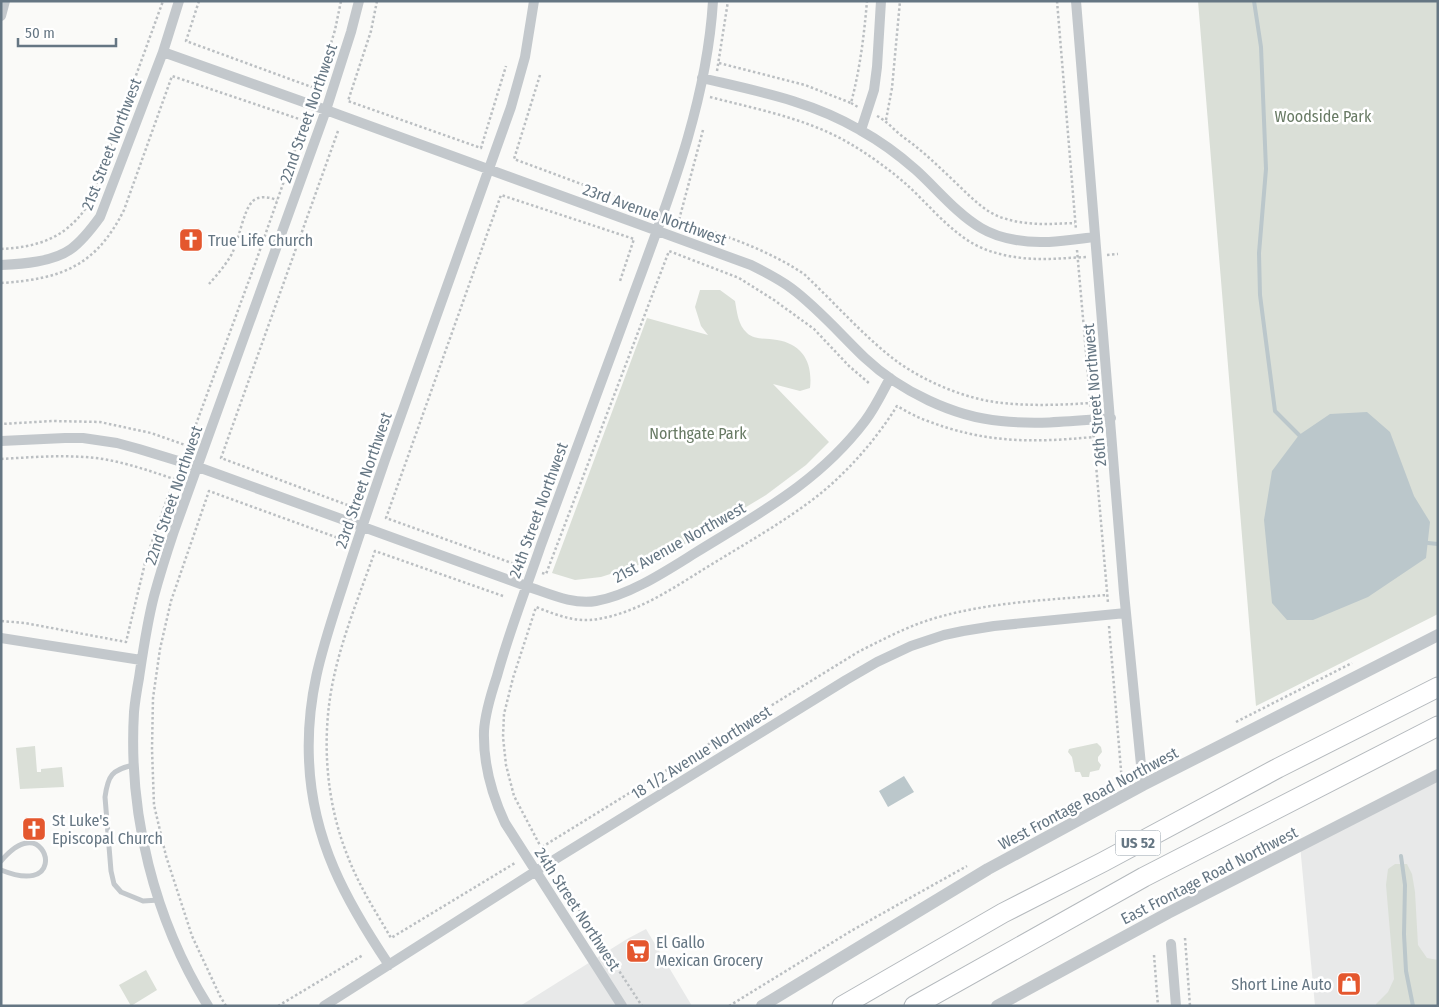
<svg xmlns="http://www.w3.org/2000/svg" width="1439" height="1007" font-family="'Fira Sans Condensed',sans-serif">
	<style>
		.built { fill: #e8e9e9 }
		.green { fill: #dadfd7 }
		.water { fill: #bbc7cb }
		.lines { fill: none; stroke-linecap: round; stroke-linejoin: round }
		.stream { stroke: #bbc7cb; stroke-width: 4 }
		.motorway-casing { stroke: #b4b9bd; stroke-width: 21 }
		.path { stroke: #bbbfc2; stroke-width: 2.5; stroke-dasharray: 2.5 2.5; stroke-linecap: butt }
		.service { stroke: #c3c8cc; stroke-width: 5 }
		.minor { stroke: #c3c8cc; stroke-width: 10 }
		.tertiary { stroke: #c3c8cc; stroke-width: 12 }
		.motorway { stroke: #fff; stroke-width: 19 }
		.labels { text-anchor: middle; stroke-width: 5; stroke-linejoin: round; paint-order: stroke }
		.shield { fill: #fff; stroke: #939fa8; stroke-width: 1 }
		.shield-label { font-size: 15px; font-weight: bold; fill: #657683 }
		.street-label { font-size: 16px; fill: #657683; stroke: #fff }
		.park-label { font-size: 16px; fill: #687a64; stroke: #fff }
		.poi-label { font-size: 16px; fill: #657683; stroke: #fff; text-anchor: start }
	</style>
	<rect width="100%" height="100%" fill="#fafaf8"/>
	<path class="built" d="M1438,775v219l-46,12h-77l-15,-161z
		M646,929l46,77h-172l107,-67z"/>
	<path class="green" d="M1198,1h240v613l-182,92z
		M700,290h20l15,11c2,11 3,24 12,32 7,7 20,5 30,7 25,4 36,22 33,48l-10,3 -27,-7 56,58 -23,23 -40,30 -103,62 -62,20 -26,3 -23,-7 95,-255 61,17 -7,-9 -6,-19z
		M1097,743l4,4 1,5 -4,5v4l3,4 -2,5 -9,2 -1,5h-7l-2,-5h-5l-3,-15 -4,-5 1,-3z
		M35,746l2,26h4v-3l21,-2 2,20 -44,2 -4,-41z
		M1395,864h12l5,10 3,18 3,53 9,13 11,2v46h-62v-2l12,-12 6,-13 -8,-94 2,-16z
		M146,970l11,20 -26,16 -12,-21z"/>
	<path class="water" d="M1367,412l23,20 24,64 16,26 -4,36 -58,39 -55,23h-26l-15,-17 -8,-83 8,-49 27,-36 31,-21z
		M904,776l10,16 -26,15 -9,-16z"/>
	<g class="lines">
		<path class="stream" d="M1254,1l7,46 5,122 -7,84 1,42 15,116 24,24
			M1428,543l10,1
			M1401,856l4,29 -1,49 2,37 7,35"/>
		<defs>
			<path id="motorway" d="M842,1006l161,-93 100,-51 175,-94 160,-81
				M914,1006l230,-129 294,-151"/>
		</defs>
		<use href="#motorway" class="motorway-casing"/>
		<path class="path" d="M199,1l-13,40 131,48 18,-59 6,-29
			M377,1l-6,30 -23,70 133,47 25,-82
			M1057,1l19,229
			M719,63l86,22 46,18c9,-34 13,-67 16,-102
			M717,71l11,-70
			M540,75l-26,84 132,49
			M710,97c50,13 100,22 144,49 18,11 36,24 52,38 21,19 42,45 66,59 12,7 28,12 43,14 24,4 48,1 72,0
			M851,103l7,4
			M877,116c10,5 17,14 26,21 19,13 35,29 52,45 15,14 29,30 48,36 24,8 48,6 72,5
			M886,120l6,-32 8,-87
			M703,130l-24,90c43,15 86,28 125,54 31,29 61,64 95,89 29,20 67,36 103,40 29,3 59,2 88,0
			M338,131l-117,327 129,48
			M1,249c36,-2 63,-10 85,-41 5,-7 8,-17 11,-25l66,-182
			M1077,250l14,159
			M1107,255l11,-1
			M1,283c61,-4 95,-17 123,-73l48,-134 133,45 -50,143 -67,182 -37,-13 -51,-11 -47,-1 -52,3
			M209,284c8,-9 21,-24 25,-35 5,-11 10,-39 18,-47 6,-7 17,-5 25,-2
			M1093,430l15,173
			M1,459c34,-2 68,-5 102,0 24,4 47,12 71,20l-28,80 -20,83 -101,-19 -24,-2
			M523,567l-137,-49 115,-323 133,44 -14,42
			M542,573l4,1 123,-323 70,27 35,22 40,29 35,37 21,18
			M503,596l-128,-45c-15,43 -33,86 -42,130 -12,58 -7,122 15,176 11,29 28,55 43,81l124,-75
			M1109,626l13,156
			M1236,722l116,-59
			M542,847l316,-195c24,-12 48,-25 74,-33 56,-17 116,-19 175,-24
			M544,853l-30,-57 -8,-31 -3,-28 1,-23 9,-36 23,-71c21,8 39,16 62,12 38,-6 74,-30 106,-50 34,-21 68,-40 100,-63 37,-26 69,-62 93,-100 9,5 19,11 28,14 59,23 106,23 168,17
			M554,871l88,135
			M1185,938l5,68
			M1154,955l4,51
			M226,1006l-6,-10 -28,-60 -26,-80 -12,-51 -2,-56 1,-51 7,-49 11,-48 38,-110 132,48
			M278,1006l85,-51
			M729,1006l122,-75 116,-65"/>
		<path class="service" d="M133,765c-21,5 -25,10 -28,32l6,74 3,13 7,8 22,9 16,-1
			M1,861c6,-7 16,-17 26,-18 24,-4 33,51 -26,27"/>
		<path class="minor" d="M1076,1l48,592 19,192
			M1,16l4,-15
			M163,52l163,58 425,155c14,7 28,14 40,23 27,20 50,47 74,70 35,33 89,59 136,63 37,4 73,0 110,-3
			M702,78c55,13 109,23 158,52 20,11 39,25 56,40 20,18 41,44 65,58 10,6 23,10 35,12 26,5 53,0 79,-3
			M861,130l13,-40 3,-23 4,-66
			M1,265c21,-1 52,-3 70,-16 11,-8 21,-21 29,-32l63,-165 16,-51
			M1,441l64,-3h18l34,5 22,6 59,18 328,119c22,7 46,19 70,15 34,-6 70,-30 99,-48 63,-39 124,-71 170,-132 10,-13 17,-28 25,-43
			M1,638l140,22
			M1171,944l5,62
			M389,965c-43,-64 -77,-125 -80,-205 -3,-67 15,-116 35,-178 13,-41 27,-81 41,-122 42,-117 84,-235 126,-353l14,-50 9,-56
			M208,1006c-54,-87 -80,-192 -74,-294 1,-11 3,-23 5,-34 4,-27 8,-55 15,-82 6,-22 13,-44 20,-65l152,-421 25,-78 8,-31
			M324,1006l212,-135 310,-191 31,-18 34,-16 33,-11 19,-4 31,-5 132,-13
			M622,1006l-117,-183c-14,-30 -22,-59 -21,-92 1,-18 7,-37 13,-55 12,-44 29,-87 44,-131 32,-87 64,-173 96,-260 34,-92 70,-185 76,-284"/>
		<path class="tertiary" d="M762,1006l226,-137 155,-84 295,-150
			M997,1006l171,-93 270,-138"/>
		<use href="#motorway" class="motorway"/>
	</g>
	<defs>
		<symbol id="church-square" viewBox="-11 -11 22 22"><rect x="-9" y="-9" width="18" height="18" rx="4" fill="#e4572e" stroke="#fff"/><path d="M-1.2-6h2.4v3.5h3.3v2.4h-3.3V6h-2.4V-.1h-3.3v-2.4h3.3Z" fill="#fff"/></symbol>
		<symbol id="supermarket-square" viewBox="-11 -11 22 22"><rect x="-9" y="-9" width="18" height="18" rx="4" fill="#e4572e" stroke="#fff"/><path d="M-6-5.5h2.5l.6 2H6L4.5 2H-2.5L-4.4-4H-6ZM-1.5 3.2a1.3 1.3 0 1 0 .1 0ZM3 3.2a1.3 1.3 0 1 0 .1 0Z" fill="#fff"/></symbol>
		<symbol id="shop-square" viewBox="-11 -11 22 22"><rect x="-9" y="-9" width="18" height="18" rx="4" fill="#e4572e" stroke="#fff"/><path d="M-5-2.5h2.3a2.7 3.5 0 0 1 5.4 0H5L5.5 6h-11ZM-1.5-2.5h3a1.5 2.3 0 0 0-3 0Z" fill="#fff"/></symbol>
	</defs>
	<g fill-rule="evenodd">
		<use href="#church-square" x="177" y="226" width="28" height="28"/>
		<use href="#church-square" x="20" y="815" width="28" height="28"/>
		<use href="#supermarket-square" x="624" y="937" width="28" height="28"/>
		<use href="#shop-square" x="1335" y="970" width="28" height="28"/>
	</g>
	<g class="labels">
		<rect class="shield" x="1115.5" y="830.5" width="45" height="25" rx="4"/>
		<g class="shield-label">
			<text x="1138" y="848">US 52</text>
		</g>
		<g class="street-label">
			<text transform="translate(308 113) rotate(-71)" y="6">22nd Street Northwest</text>
			<text transform="translate(111 144) rotate(-69)" y="6">21st Street Northwest</text>
			<text transform="translate(655 214) rotate(20)" y="6">23rd Avenue Northwest</text>
			<text transform="translate(1094 395) rotate(-95)" y="6">26th Street Northwest</text>
			<text transform="translate(363 480) rotate(-71)" y="6">23rd Street Northwest</text>
			<text transform="translate(173 495) rotate(-71)" y="6">22nd Street Northwest</text>
			<text transform="translate(538 510) rotate(-70)" y="6">24th Street Northwest</text>
			<text transform="translate(679 542) rotate(-29)" y="6">21st Avenue Northwest</text>
			<text transform="translate(701 752) rotate(-32)" y="6">18 1/2 Avenue Northwest</text>
			<text transform="translate(1088 798) rotate(-28)" y="6">West Frontage Road Northwest</text>
			<text transform="translate(1209 875) rotate(-27)" y="6">East Frontage Road Northwest</text>
			<text transform="translate(578 909) rotate(57)" y="6">24th Street Northwest</text>
		</g>
		<g class="park-label">
			<text x="1323" y="122">Woodside Park</text>
			<text x="698" y="439">Northgate Park</text>
		</g>
		<g class="poi-label">
			<text x="208" y="246">True Life Church</text>
			<text x="52" y="826">St Luke's<tspan x="52" dy="18">Episcopal Church</tspan></text>
			<text x="656" y="948">El Gallo<tspan x="656" dy="18">Mexican Grocery</tspan></text>
			<text x="1332" y="990" text-anchor="end">Short Line Auto</text>
		</g>
	</g>
	<rect width="1439" height="1007" fill="none" stroke="#657683" stroke-width="5"/>
	<path d="M18 38v8h98v-8" fill="none" stroke="#657683" stroke-width="2.5"/>
	<text x="25" y="38" font-size="15" fill="#657683" stroke="#ffffff" stroke-width="4" paint-order="stroke">50 m</text>
</svg>
